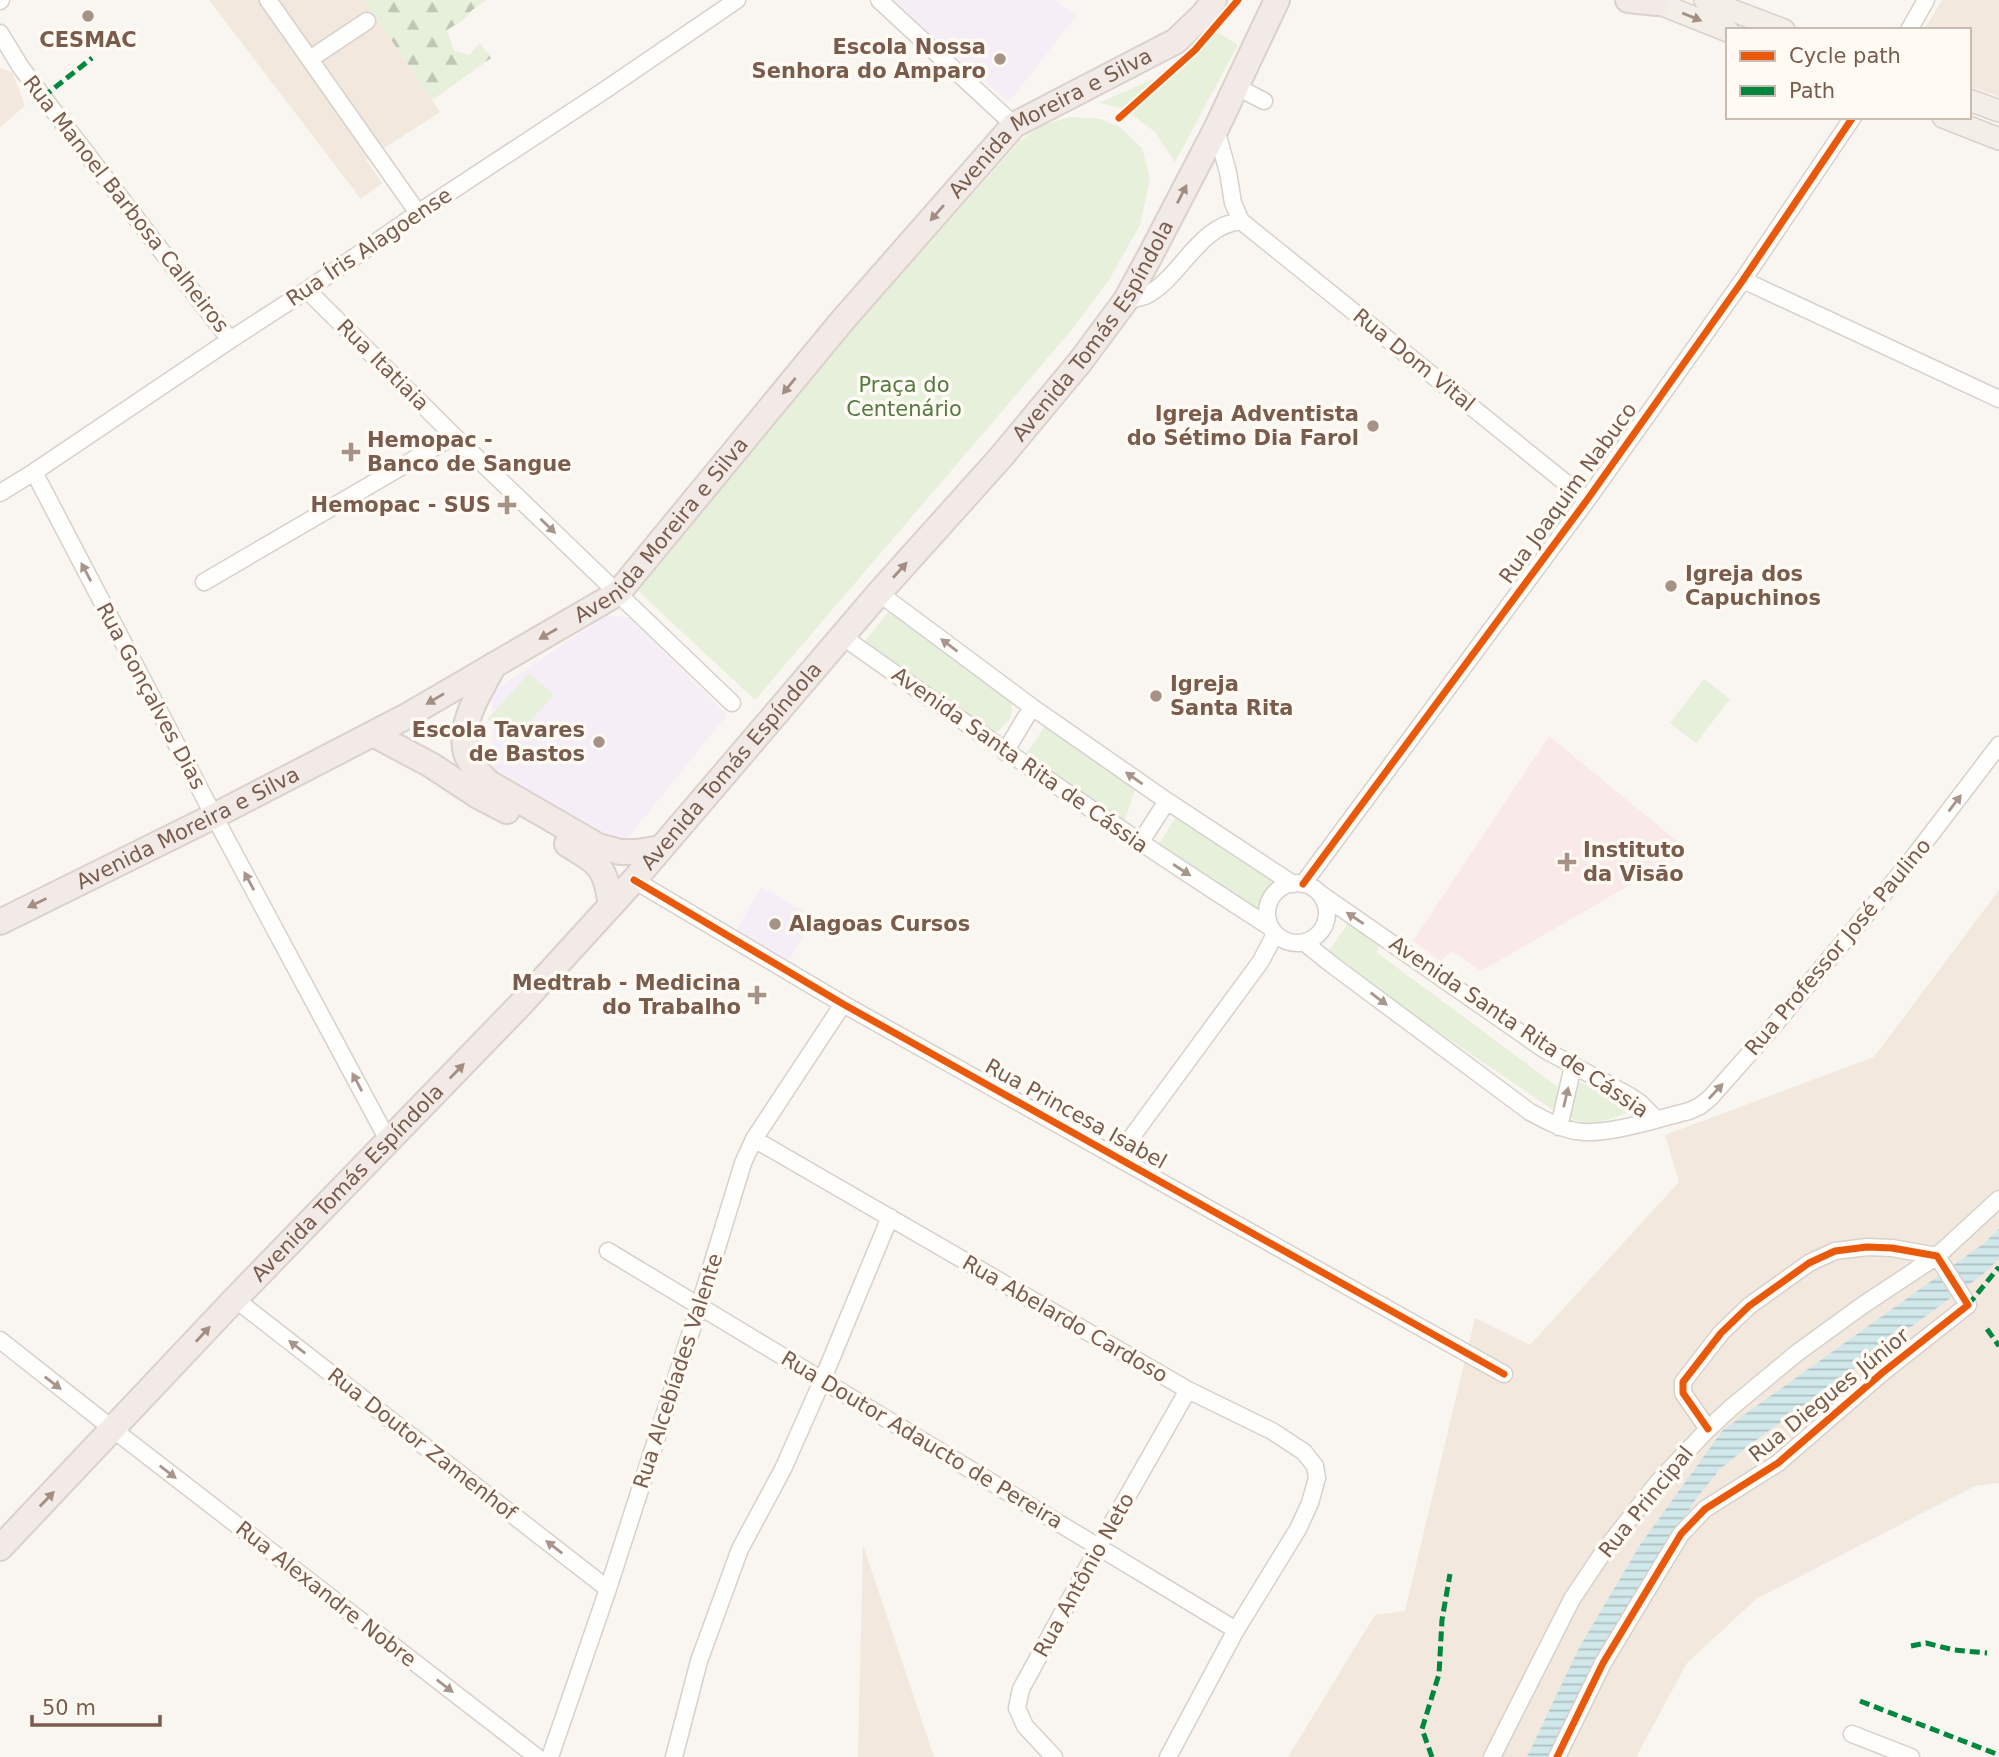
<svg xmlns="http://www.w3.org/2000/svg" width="1999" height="1757" font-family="'DejaVu Sans',sans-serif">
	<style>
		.residential { fill: #f2e8de }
		.education { fill: #f6eef6 }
		.medical { fill: #fae9e9 }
		.green { fill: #e7f0db }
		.forest { fill: url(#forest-firs) }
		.water { fill: url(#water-rules) }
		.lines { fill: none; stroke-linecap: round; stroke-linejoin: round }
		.minor-casing { stroke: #d7d1cb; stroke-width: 19 }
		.major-casing { stroke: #dad1cc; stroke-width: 24 }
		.highway-casing { stroke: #dad1cc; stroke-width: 28 }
		.minor { stroke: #fefefd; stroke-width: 16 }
		.major { stroke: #f3eee8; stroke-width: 21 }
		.highway { stroke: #f2eae7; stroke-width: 24 }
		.quiet { stroke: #00873e; stroke-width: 5; stroke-dasharray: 10 5; stroke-linecap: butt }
		.cycleway-casing { stroke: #fffaf3; stroke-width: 11 }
		.cycleway { stroke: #e8590c; stroke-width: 7 }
		.oneway { fill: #a48f83 }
		.oneway2 { fill: #a48e83 }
		.oneway3 { fill: #a8958b }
		.poi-dot { fill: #a69286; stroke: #fffaf3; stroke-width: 2.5 }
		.labels { text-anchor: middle; stroke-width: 7; stroke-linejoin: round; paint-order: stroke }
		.poi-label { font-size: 21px; font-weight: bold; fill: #7a5c4d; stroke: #fffaf3; text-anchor: end }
		.street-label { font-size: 21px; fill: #7a5c4d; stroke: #fffaf3 }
		.park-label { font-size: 21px; fill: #537a41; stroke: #fffaf3 }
	</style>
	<defs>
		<pattern id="forest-firs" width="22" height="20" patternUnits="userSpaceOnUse" patternTransform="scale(1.75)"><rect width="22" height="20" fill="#e7f0db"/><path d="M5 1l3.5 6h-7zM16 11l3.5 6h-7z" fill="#c0c6b4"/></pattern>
		<pattern id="water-rules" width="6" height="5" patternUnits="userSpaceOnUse" patternTransform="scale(1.75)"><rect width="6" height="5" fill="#d0e8ea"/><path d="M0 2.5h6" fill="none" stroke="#aebfc0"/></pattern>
	</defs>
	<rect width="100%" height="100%" fill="#f9f5f0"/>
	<path class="residential" d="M209,0h155l76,112 -74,48 16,23 -21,16z
		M1942,0h57v97l-30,-11v-56h-45z
		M0,68l12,4 13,34 -25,21z
		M1999,890v593l-24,3 -219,113 -69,64 -51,94h-348l87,-142 30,-4 70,-293 55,27 149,-163 -14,-47 209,-78z
		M863,1545l71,212h1h-77z"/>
	<path class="education" d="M889,0h167l20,16 -67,86z
		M607,615l24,3 96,97 -99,123 -23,3 -112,-72 -1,-77z
		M761,887l53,30 -25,44 -53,-30z"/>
	<path class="medical" d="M1549,736l140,115 -208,120 -29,-20 -11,10 -28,-20z"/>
	<path class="green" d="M1216,31l22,14 -63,117 -20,-30 -30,-23 -26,-6 68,-30 37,-30z
		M1070,117l30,2 20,8 22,21 8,30 -10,47 -31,55 -35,47 -319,373 -120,-112 214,-255 172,-193 22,-15z
		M891,609l120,88c3,19 0,23 -14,35l-12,-3 -122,-86z
		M529,673l25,22 -42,46 -24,-22z
		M1704,679l26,20 -34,44 -26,-20z
		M1045,726l91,60 -12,37 -99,-67z
		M1178,814l97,64 -16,37 -102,-68z
		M1351,919l32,21 -7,12 182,135 11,-11 66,35 -45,14 -31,-11 -233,-159z"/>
	<path class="forest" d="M364,0h122l-15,11 -6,8 -18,11 7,21 15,4 11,-12 11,15 -59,42z"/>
	<path class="water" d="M1999,1229v30l-17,16 -230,168 -32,26 -25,31 -44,78 -97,179h-27l52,-109 61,-103 83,-115 260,-186z"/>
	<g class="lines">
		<defs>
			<path id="minor" d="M268,0l150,213
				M879,0l135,125
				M0,1l1,-1
				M1909,30l17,-30
				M0,33l20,33 23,31 187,243
				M310,59l57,-38
				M1235,86l29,15
				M1216,129l12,43 5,31 8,18 346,279
				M1743,280l256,119
				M307,290l147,146 278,267
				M1126,300c7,-1 15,-2 21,-5 35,-19 52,-70 94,-74
				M34,472l180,344 175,326
				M0,493l34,-21 196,-132 77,-50 111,-77 187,-123 132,-90
				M204,582l250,-146
				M879,593l153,114 135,94 126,83
				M843,637c140,99 282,197 427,290
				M1005,752l27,-45
				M1140,843l27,-42
				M634,880l209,124 661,370
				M1267 913a30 30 0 1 1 60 0a30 30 0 1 1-60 0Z
				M1303,884l284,-384 156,-220 110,-163
				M1318,892l227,158 83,45 12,8 16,16
				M1305,943l26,21 199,148c15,8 29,16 46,19 28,6 84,-13 113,-20l11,-5 10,-8 56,-63 143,-172 90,-118
				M1559,1127l14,-61
				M754,1139l434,251 84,41 32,21 11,14 2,12 -7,25 -12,26 -62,101 -68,127
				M1117,1157l144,-196 14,-27
				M608,1251l628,379
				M235,1299l373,290
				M0,1340l114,90 423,327
				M1852,1734l59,23
				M550,1757l58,-168 91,-282 44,-144 11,-24 89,-135
				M674,1757l25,-96 41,-112 43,-80 39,-88 68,-164
				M1054,1757l-29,-31 -8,-18 4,-19 78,-143 89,-156
				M1492,1757l80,-158 32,-48 55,-70 49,-52 25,-23 64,-53 66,-48 74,-49 62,-57
				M1557,1757l46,-94 78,-129 24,-25 73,-46 104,-90 86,-68 -31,-49 -45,-8 -25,-1 -32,4 -26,12 -60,43 -28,27 -38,49v11l25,36"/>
			<path id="major" d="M1650,0l78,31
				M1705,0l79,30
				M1969,100l30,11
				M1943,117l56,22"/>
			<g id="highway">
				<path d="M1628,0l29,3"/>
				<path d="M494,665c-13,25 -36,58 -28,88 4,12 14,21 23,30l109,63 22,6h17l24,-4"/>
				<path d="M373,734l58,31 47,31 29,15"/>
				<path d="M567,844c33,20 38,22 44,61"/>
				<path id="s1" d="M0,922l214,-106 191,-99 213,-124 224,-272 172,-196 162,-84 28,-27 10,-14"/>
				<path id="s2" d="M0,1548l235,-249 285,-294 114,-125 245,-287 122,-136 79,-95 46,-62 25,-46 65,-125 61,-129"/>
			</g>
		</defs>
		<use href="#minor" class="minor-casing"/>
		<use href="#major" class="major-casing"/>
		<use href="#highway" class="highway-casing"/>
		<use href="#minor" class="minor"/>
		<use href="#major" class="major"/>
		<use href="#highway" class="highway"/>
		<path class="quiet" d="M43,97l49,-39
			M1968,1305l31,-38
			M1987,1329l12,17
			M1911,1646l15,-3 28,7 33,3
			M1860,1701l139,54
			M1432,1757l-10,-28 17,-55 3,-54 8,-46"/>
		<defs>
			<path id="cycleway" d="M1119,118l76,-68 43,-50
				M634,880l209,124 661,370
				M1303,884l284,-384 156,-220 110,-163
				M1557,1757l46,-94 78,-129 24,-25 73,-46 104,-90 86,-68 -31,-49 -45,-8 -25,-1 -32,4 -26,12 -60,43 -28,27 -38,49v11l25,36"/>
		</defs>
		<use href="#cycleway" class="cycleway-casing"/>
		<use href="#cycleway" class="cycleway"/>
	</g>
	<defs><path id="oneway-solid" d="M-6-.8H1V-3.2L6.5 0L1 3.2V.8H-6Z" transform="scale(1.75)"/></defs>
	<use class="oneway" href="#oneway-solid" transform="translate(1692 17) rotate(22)"/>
	<g class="oneway2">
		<use href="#oneway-solid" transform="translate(1182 194) rotate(-63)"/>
		<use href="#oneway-solid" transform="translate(937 213) rotate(131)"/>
		<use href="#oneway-solid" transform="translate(789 386) rotate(129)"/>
		<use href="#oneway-solid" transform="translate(900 570) rotate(-48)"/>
		<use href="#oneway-solid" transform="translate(548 634) rotate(150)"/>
		<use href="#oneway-solid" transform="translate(435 699) rotate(149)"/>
		<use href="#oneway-solid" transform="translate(37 903) rotate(154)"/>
		<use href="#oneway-solid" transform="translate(457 1071) rotate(-46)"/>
		<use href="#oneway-solid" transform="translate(203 1334) rotate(-47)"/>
		<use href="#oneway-solid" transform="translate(47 1499) rotate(-46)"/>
	</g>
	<g class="oneway3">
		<use href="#oneway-solid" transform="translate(548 526) rotate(44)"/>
		<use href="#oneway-solid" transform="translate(86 572) rotate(-118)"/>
		<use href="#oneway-solid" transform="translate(949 645) rotate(-143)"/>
		<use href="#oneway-solid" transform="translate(1134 778) rotate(-145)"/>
		<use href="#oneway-solid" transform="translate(1955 803) rotate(-53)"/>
		<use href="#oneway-solid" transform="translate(1182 870) rotate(33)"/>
		<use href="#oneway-solid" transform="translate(249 881) rotate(-118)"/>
		<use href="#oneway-solid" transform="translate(1355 918) rotate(-146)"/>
		<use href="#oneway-solid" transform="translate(1379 999) rotate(37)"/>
		<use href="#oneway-solid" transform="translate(357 1082) rotate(-118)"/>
		<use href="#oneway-solid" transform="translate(1716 1091) rotate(-47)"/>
		<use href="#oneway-solid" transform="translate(1566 1097) rotate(-77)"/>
		<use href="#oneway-solid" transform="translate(297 1347) rotate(-142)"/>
		<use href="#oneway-solid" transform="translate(53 1383) rotate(38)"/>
		<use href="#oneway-solid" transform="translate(168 1472) rotate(38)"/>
		<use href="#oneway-solid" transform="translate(554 1547) rotate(-142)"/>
		<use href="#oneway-solid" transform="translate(445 1686) rotate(38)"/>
	</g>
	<g class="poi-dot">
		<circle cx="88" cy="16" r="7"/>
		<circle cx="1000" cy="59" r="7"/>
		<circle cx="1373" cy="426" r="7"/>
		<path d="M347.5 441.5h7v7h7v7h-7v7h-7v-7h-7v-7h7z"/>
		<path d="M503.5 494.5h7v7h7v7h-7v7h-7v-7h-7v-7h7z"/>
		<circle cx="1671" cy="586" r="7"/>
		<circle cx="1156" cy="696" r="7"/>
		<circle cx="599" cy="742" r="7"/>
		<path d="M1563.5 851.5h7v7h7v7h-7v7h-7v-7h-7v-7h7z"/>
		<circle cx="775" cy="924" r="7"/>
		<path d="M753.5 984.5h7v7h7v7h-7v7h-7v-7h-7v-7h7z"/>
	</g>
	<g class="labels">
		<g class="poi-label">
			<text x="88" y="47" text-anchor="middle">CESMAC</text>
			<text x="986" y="54">Escola Nossa<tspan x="986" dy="24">Senhora do Amparo</tspan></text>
			<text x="1359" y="421">Igreja Adventista<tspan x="1359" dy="24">do Sétimo Dia Farol</tspan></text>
			<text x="367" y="447" text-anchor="start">Hemopac -<tspan x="367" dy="24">Banco de Sangue</tspan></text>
			<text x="491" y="512">Hemopac - SUS</text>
			<text x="1685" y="581" text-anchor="start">Igreja dos<tspan x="1685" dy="24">Capuchinos</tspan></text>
			<text x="1170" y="691" text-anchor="start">Igreja<tspan x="1170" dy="24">Santa Rita</tspan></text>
			<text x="585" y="737">Escola Tavares<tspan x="585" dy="24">de Bastos</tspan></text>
			<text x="1583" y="857" text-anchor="start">Instituto<tspan x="1583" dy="24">da Visão</tspan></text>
			<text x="789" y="931" text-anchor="start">Alagoas Cursos</text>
			<text x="741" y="990">Medtrab - Medicina<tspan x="741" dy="24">do Trabalho</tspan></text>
		</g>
		<g class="street-label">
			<text dy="7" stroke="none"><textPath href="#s1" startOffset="1344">Avenida Moreira e Silva</textPath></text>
			<text transform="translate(126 204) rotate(52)" y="7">Rua Manoel Barbosa Calheiros</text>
			<text transform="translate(369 247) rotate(-34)" y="7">Rua Íris Alagoense</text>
			<text dy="7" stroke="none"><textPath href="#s2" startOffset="1638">Avenida Tomás Espíndola</textPath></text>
			<text transform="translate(1414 360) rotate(39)" y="7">Rua Dom Vital</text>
			<text transform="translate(383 365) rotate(45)" y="7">Rua Itatiaia</text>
			<text transform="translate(1568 493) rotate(-54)" y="7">Rua Joaquim Nabuco</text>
			<text dy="7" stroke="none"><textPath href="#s1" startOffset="775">Avenida Moreira e Silva</textPath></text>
			<text transform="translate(151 696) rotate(62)" y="7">Rua Gonçalves Dias</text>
			<text transform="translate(1020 760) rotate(35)" y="7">Avenida Santa Rita de Cássia</text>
			<text dy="7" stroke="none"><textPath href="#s2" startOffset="1071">Avenida Tomás Espíndola</textPath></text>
			<text dy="7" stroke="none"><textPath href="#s1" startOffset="210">Avenida Moreira e Silva</textPath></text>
			<text transform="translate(1838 947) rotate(-50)" y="7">Rua Professor José Paulino</text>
			<text transform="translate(1519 1027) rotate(34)" y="7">Avenida Santa Rita de Cássia</text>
			<text transform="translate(1076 1114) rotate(29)" y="7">Rua Princesa Isabel</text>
			<text dy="7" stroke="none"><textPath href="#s2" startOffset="504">Avenida Tomás Espíndola</textPath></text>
			<text transform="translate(1065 1319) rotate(30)" y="7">Rua Abelardo Cardoso</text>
			<text transform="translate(678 1371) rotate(-72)" y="7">Rua Alcebíades Valente</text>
			<text transform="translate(1829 1395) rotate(-39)" y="7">Rua Diegues Júnior</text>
			<text transform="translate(922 1440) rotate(31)" y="7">Rua Doutor Adaucto de Pereira</text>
			<text transform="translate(422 1444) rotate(38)" y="7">Rua Doutor Zamenhof</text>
			<text transform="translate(1646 1502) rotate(-51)" y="7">Rua Principal</text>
			<text transform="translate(1084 1575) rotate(-61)" y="7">Rua Antônio Neto</text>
			<text transform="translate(326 1594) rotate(38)" y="7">Rua Alexandre Nobre</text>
		</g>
		<g class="park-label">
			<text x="904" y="392">Praça do<tspan x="904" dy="24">Centenário</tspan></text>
		</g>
	</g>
	<rect x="1726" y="28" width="245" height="91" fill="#fffaf3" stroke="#cabbb1" stroke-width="2"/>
	<rect x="1740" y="51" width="35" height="10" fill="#e8590c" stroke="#cabbb1" stroke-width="2"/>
	<text x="1789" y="63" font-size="21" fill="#7a5c4d">Cycle path</text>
	<rect x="1740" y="86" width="35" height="10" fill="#00873e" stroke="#cabbb1" stroke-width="2"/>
	<text x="1789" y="98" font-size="21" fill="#7a5c4d">Path</text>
	<path d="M32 1715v10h128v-10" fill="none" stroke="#7a5c4d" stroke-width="3.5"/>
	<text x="42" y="1715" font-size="21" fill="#7a5c4d" stroke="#fffaf3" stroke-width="5" paint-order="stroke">50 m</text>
</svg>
